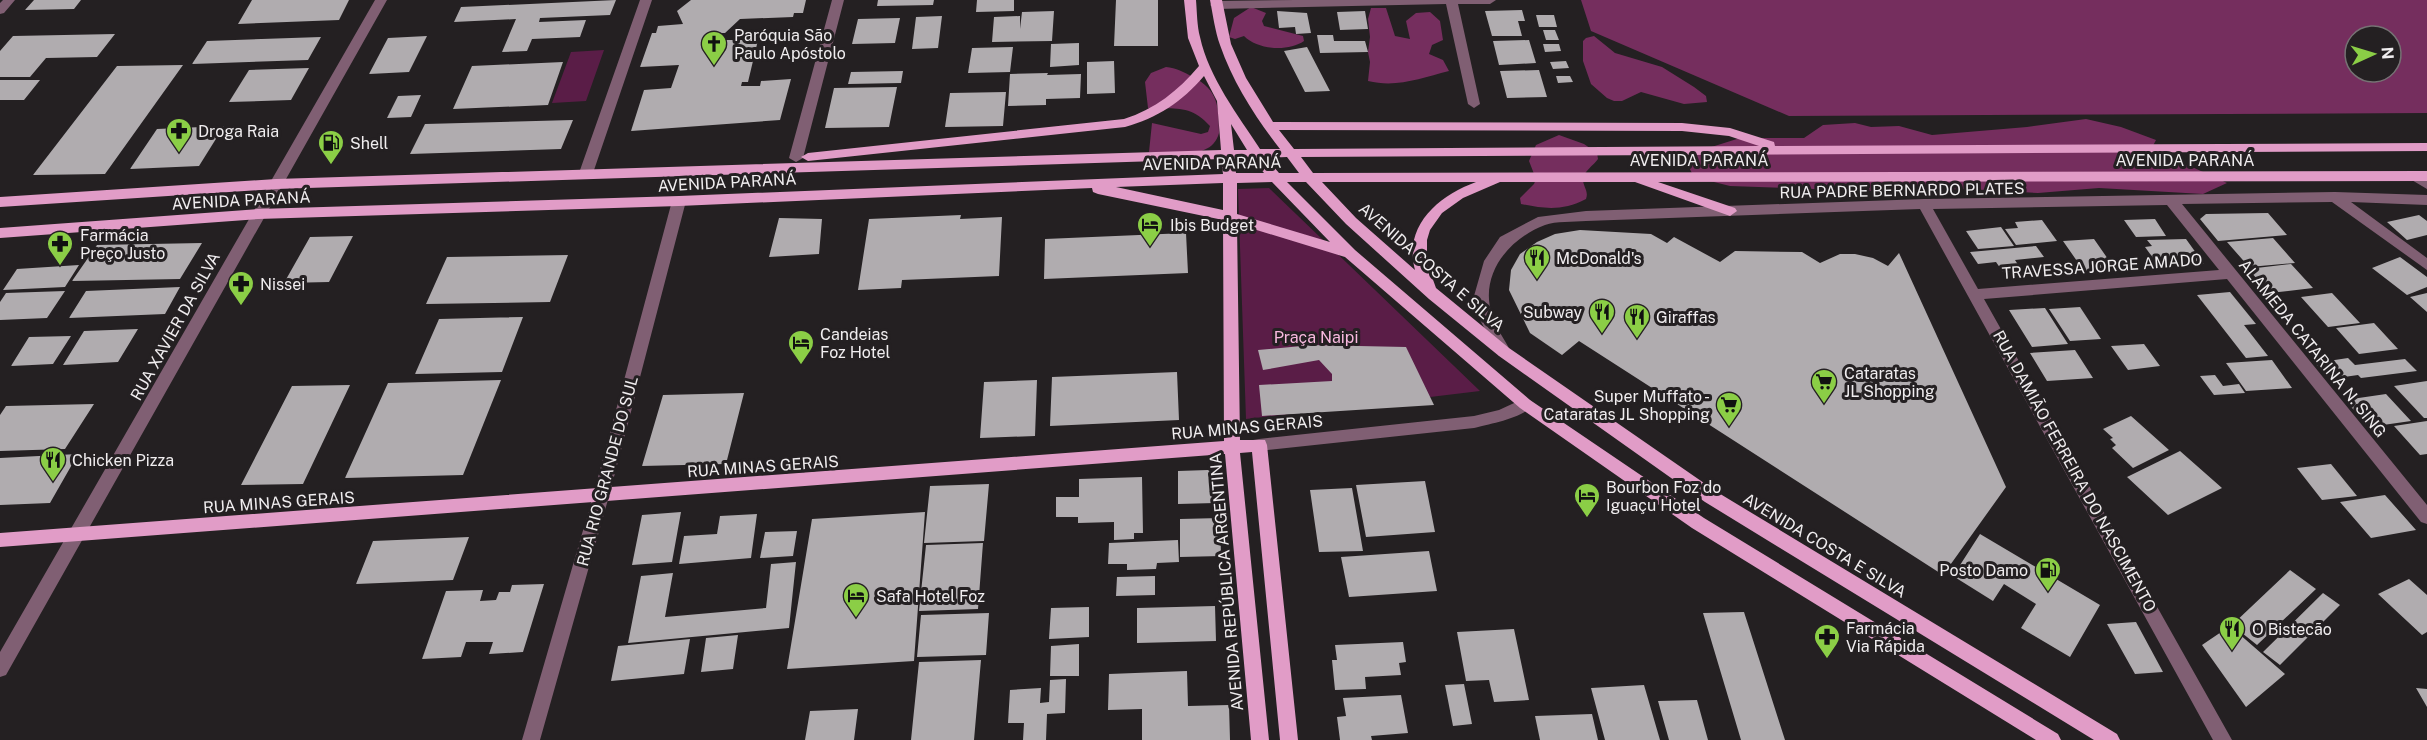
<svg xmlns="http://www.w3.org/2000/svg" width="2427" height="740" font-family="'Public Sans',sans-serif">
	<style>
		.green { fill: #5a1d47 }
		.forest { fill: #752e5e; fill-rule: evenodd }
		.building { fill: #b0acaf }
		.lines { fill: none; stroke-linecap: round; stroke-linejoin: round }
		.minor { fill: #805f73; fill-rule: evenodd }
		.major { fill: #e19cc7; fill-rule: evenodd }
		.labels { text-anchor: middle; stroke-width: 6; stroke-linejoin: round; paint-order: stroke }
		.poi-label { font-size: 16px; fill: #f0edef; stroke: #242022; text-anchor: start }
		.street-label { font-size: 16px; fill: #f0edef; stroke: #242022 }
		.park-label { font-size: 16px; fill: #f8b9df; stroke: #242022 }
	</style>
	<rect width="100%" height="100%" fill="#242022"/>
	<path class="green" d="M604,50l-18,51 -34,2 19,-51z
		M1269,188l211,203 -234,28 -8,-230z"/>
	<path class="forest" d="M1581,0h846v113l-638,3 -198,-85zM2355,36h36v36h-36z
		M1251,7l15,6 -4,8 2,5 39,10 1,5c-16,11 -46,9 -60,-5l-9,3 -6,-2 5,-19z
		M1371,8h15l9,28 15,3 -4,-18 10,-8 14,-1 10,9 3,19 -11,5 -3,9 14,6 6,11c-28,7 -52,17 -81,10l2,-19 -2,-10 2,-15 -2,-18z
		M1594,36l21,17 47,14 32,20 12,9 1,6 -23,2 -43,-12 -19,9h-8l-7,-3 -16,-14 -8,-23v-20l3,-3z
		M1166,67c10,1 18,5 27,10 25,13 26,29 26,56 -7,28 -48,20 -70,19l3,-29 49,11 7,-2 2,-6c-19,-22 -37,-17 -62,-18l-3,-26 6,-9z
		M2086,119l35,8 35,13 -9,17 43,9 37,17 -24,11 -104,-6 -61,5 -71,-4 -68,3 -169,-6 -36,-9 -11,-21 57,-18h64l19,-13 32,-2 16,4 28,-1 33,9 95,-8z
		M1559,135l25,9 13,9 1,6c-4,6 -15,13 -15,20 0,8 6,12 3,20 -23,12 -41,10 -65,5l-1,-6 14,-14 2,-5 -7,-18 7,-16z"/>
	<path class="building" d="M34,0h47l-7,9 -49,1z
		M252,0h97l-10,20 -101,4z
		M616,0l-6,15 -70,3 -1,4 47,-2 -6,17 -48,2 -5,12 -25,1 14,-33 -62,3 7,-15z
		M691,0h115l-3,13h-9l-1,4 -53,2 -15,14h-10l-1,7h44l-10,42h-6l-1,4h19l1,-5 30,-2 -11,41 -149,11 13,-41 27,-2 8,-23 -39,2 12,-34h4l2,-7 25,-2 -6,-13z
		M878,0h56l-1,5 -56,1z
		M977,0h37v11l-38,1z
		M1116,0h42v46h-44z
		M1522,10l3,11h-7l4,15h-30l-7,-25z
		M1054,11l-2,30 -60,1 2,-25 26,-1v13l2,-17z
		M1277,11l30,2 4,20 -15,1 -1,-7 -16,1z
		M1365,11l3,18 -28,1 -3,-18z
		M1536,15h18l3,12h-18z
		M942,16l-4,32 -26,1 4,-32z
		M900,18l-5,25 -43,1 6,-25z
		M1543,30h12l4,10h-13z
		M115,34l-18,23 -51,1 -16,19h-30v-26l13,-15z
		M1317,35h16l1,6h31l3,11 -48,1z
		M427,36l-18,36 -40,2 19,-36z
		M321,37l-13,23 -116,4 15,-23z
		M1529,40l7,23 -37,2 -6,-24z
		M1079,43v22l-29,2 1,-23z
		M1543,44h16l2,7 -16,1z
		M1013,47l-3,25 -42,1 4,-25z
		M1307,47l23,44 -25,1 -21,-41z
		M1114,61l1,32 -28,1v-32z
		M1566,61l3,7 -16,1 -3,-7z
		M563,62l-15,43 -95,4 19,-43z
		M183,65l-78,109 -72,1 84,-109z
		M309,68l-18,32 -62,2 20,-32z
		M1539,70l8,27 -40,1 -7,-27z
		M903,71l-2,12 -53,1 3,-12z
		M1048,73l-1,2 34,-1 -1,24 -34,1v6l-38,1 2,-32z
		M1556,76h14l3,6 -15,1z
		M0,80h40l-16,20h-24z
		M897,87l-8,40 -64,1 9,-40z
		M1006,92l-3,34 -58,1 5,-34z
		M421,95l-10,22 -24,1 11,-22z
		M573,120l-12,29 -151,5 15,-30z
		M224,126l-25,40 -69,3 27,-40z
		M2268,213l19,22 -69,6 -18,-22 6,-5z
		M961,215l-1,4 42,-2 -3,59 -97,4 -1,8 -43,2 11,-71z
		M2419,215l8,6v14l-20,5 -20,-18z
		M779,218l43,1 -3,35 -50,3z
		M2155,219l11,17 -30,1 -12,-17z
		M2042,220l15,21 -41,4 -11,-16 13,-1 -3,-6z
		M2001,227l13,19 -36,3 -12,-18z
		M1580,230l71,4 16,9 7,-6 46,25 15,-11 67,1 18,11 20,-9h15l18,4 15,8 11,-13 107,234 -63,88 -364,-234 -17,14 -32,-22 -21,-43 2,-20 9,-16 17,-12 18,-8z
		M1186,233l2,40 -144,6 1,-40z
		M353,236l-24,46 -45,1 26,-46z
		M2273,238l22,25 -46,4 -22,-25z
		M2094,239l23,33 -31,2 -23,-33z
		M2186,239l18,25 -39,1 -6,-8 -6,1 -8,-11 7,-1 -5,-6z
		M202,243l-22,36 -108,2 25,-36z
		M2036,246l8,11 -29,3 7,11 -19,1 -7,-10 -18,2 -8,-12z
		M568,255l-18,47 -124,2 21,-47z
		M2400,257l27,20v10l-20,8 -35,-27z
		M2291,264l22,24 -43,5 -22,-24z
		M79,265l-14,22 -62,3 14,-21z
		M180,287l-15,27 -96,4 17,-27z
		M65,291l-18,27 -47,2v-18l6,-9z
		M2230,292l26,32 -12,1 24,31 -22,2 -49,-63z
		M2332,293l28,30 -32,4 -27,-30z
		M2427,293v19l-17,-15z
		M2080,307l21,32 -31,2 -21,-32z
		M2045,308l23,36 -36,3 -23,-37z
		M523,317l-21,55 -87,2 24,-55z
		M2374,323l24,26 -39,5 -23,-26z
		M138,329l-20,33 -55,3 21,-34z
		M71,336l-18,28 -42,2 18,-29z
		M2144,344l16,22 -32,4 -17,-24z
		M1312,345l94,2 28,58 -172,11 -3,-31 73,-4v-7l-13,-14 -56,10 -5,-20z
		M2075,350l18,28 -46,3 -17,-28z
		M2348,358l7,7 50,-6 12,12 -56,7 -3,-3 -28,4 -15,-16z
		M2272,360l20,28 -46,3 -20,-28z
		M1177,372l2,48 -129,6 2,-49z
		M2215,375l8,11 16,-2 6,9 -31,2 -14,-19z
		M501,380l-38,95 -118,3 43,-95z
		M1037,380l-2,56 -55,2 4,-56z
		M2427,381v37h-3l-30,-32z
		M350,385l-47,99 -62,1 51,-99z
		M744,393l-18,71 -84,2 21,-71z
		M2386,394l25,27 -42,6 -24,-27z
		M94,404l-29,45 -65,2v-36l6,-9z
		M2131,416l38,34 -36,18 -21,-20 4,-3 -6,-6 3,-1 -10,-9z
		M2427,421v33l-7,1 -26,-29z
		M2180,451l42,37 -54,27 -41,-38z
		M78,454l-28,49 -50,2v-47z
		M2331,464l26,32 -35,4 -25,-32z
		M1208,470l8,5 -1,28 -37,1v-33z
		M1142,477l1,56h-9v6l-20,1v-18l-36,1v-6h-22v-20h23v-18z
		M1425,481l10,51 -69,5 -10,-52z
		M989,484l-5,57 -60,2 6,-57z
		M1352,488l11,63 -44,1 -9,-62z
		M2385,495l31,35 -45,8 -31,-36z
		M681,512l-9,50 -40,3 10,-50z
		M925,512l-11,149 -127,8 25,-150z
		M757,514l-6,44 -72,6 5,-28 33,-2 3,-18z
		M1220,518l1,38 -41,1v-38z
		M797,531l-4,25 -33,2 5,-26z
		M1980,534l120,71 -30,52 -49,-29 15,-24 -32,-20 -11,17 -40,-25z
		M469,537l-16,43 -97,4 17,-43z
		M1178,540l1,22 -22,1 -1,6 -29,1v-6h-19l1,-21z
		M983,543l-5,66 -59,2 7,-66z
		M1429,551l8,40 -88,6 -8,-40z
		M796,562l-7,66 -161,15 13,-67 32,-3 -8,44 101,-9 5,-44z
		M2290,570l26,19 -59,56 -25,-20z
		M1155,576v19l-39,1 1,-19z
		M2409,579l18,16v37l-5,3 -44,-41z
		M544,584l-21,68 -34,2 4,-12h-27l-5,15 -39,2 24,-68 37,-1 -3,11 16,-1 3,-8h11l2,-7z
		M2323,593l17,12 -60,60 -17,-13z
		M1215,606l1,35 -79,2v-35z
		M1089,607v30l-40,2 2,-31z
		M1744,612l41,128h-44l-38,-127z
		M989,613l-3,42 -69,2 4,-42z
		M2136,622l27,50 -28,2 -28,-50z
		M2230,626l55,48 -39,33 -44,-62z
		M1514,629l15,71 -35,2 -5,-22 -23,1 -9,-49z
		M738,635l-5,34 -32,3 5,-34z
		M690,639l-6,35 -73,7 7,-35z
		M1403,642l3,20 -7,1 2,12 -36,2 1,12 -31,1 -3,-30h5l-2,-15z
		M1079,644v32h-29l1,-30z
		M981,660l-7,80h-63l8,-78z
		M1187,671l1,35 41,-1 1,35h-88v-31l-34,1 1,-36z
		M1066,679l-1,34 -18,1 -1,26h-23l1,-17h-16l2,-33 31,-2 -1,15 9,-1 1,-22z
		M1464,684l8,40 -19,2 -8,-41z
		M1644,685l16,55h-55l-14,-52z
		M2416,688l11,1v18z
		M1401,695l7,38 -37,3 1,4h-32l-3,-23 9,-1 -3,-18z
		M1697,700l11,40h-39l-11,-39z
		M858,709l-4,31h-49l5,-29z
		M1592,714l6,26h-58l-5,-24z"/>
	<g class="lines">
		<path class="minor" d="M3,0h12l-11,13 -4,1v-11z
			M375,0h12l-381,675 -6,2v-25z
			M640,0h12l-59,173 -7,5 -5,-2 -2,-3z
			M832,0h12l-41,158 -7,4 -7,-4z
			M1296,0h200l-6,4h-32l22,100 -6,4 -6,-4 -22,-100 -230,5 -6,-4 6,-4z
			M2412,171l15,7v11l-22,-13z
			M2335,192l92,3v10l-76,-3 76,56v12l-95,-68 -150,2 245,301v19l-6,-2 -194,-243 -243,20 248,441h-19l-293,-531 -334,12c-13,1 -30,0 -41,4 -37,14 -66,50 -53,90 4,13 13,25 19,37l-2,4h-10l-21,-40 -4,-20 10,-35 16,-24 38,-20 48,-6 338,-12zM2167,205l52,65 -241,19 -45,-80z
			M679,196l7,5 -77,295 -69,244h-18l71,-244 79,-295z
			M1525,398l5,2 3,4c-8,14 -44,20 -59,24l-215,23 -6,-1 -2,-5 2,-5 6,-1 215,-23 25,-6z"/>
		<path class="major" d="M1184,0h12c1,12 1,26 4,37 9,41 38,78 60,112h20c-24,-31 -47,-66 -60,-104 -5,-14 -7,-30 -10,-45h12l9,44 15,34 27,44 409,1 48,5 44,14 1,4 652,-3v8l-1126,6 12,16 1114,-2v10l-769,1 77,26 2,3 -7,5 -95,-34h-135l-37,16 -21,15 -12,17 -3,10v23l9,25 73,60 208,144 400,242 3,6h-26l-389,-238 -206,-146 -70,-57 -83,-75 -40,-42h-19l68,68 175,150 174,118 354,216 3,6h-25l-344,-212 -172,-120 -175,-151 -108,-33 3,216h25l2,5 31,295h-18l-28,-288 -12,1 29,287h-18l-26,-286 -1225,93v-14l1224,-92 -1,-221 -125,-26 -5,-2 -1,-4 -413,18 -421,13 -258,19v-10l258,-19 421,-13 544,-22 -2,-15 -945,30 -276,18v-10l276,-18 945,-29 -4,-49 -13,-25c-22,26 -47,42 -79,51l-317,34 -7,-4 7,-4 316,-34c31,-10 54,-28 75,-53l-11,-28zM1231,124l16,26h-13zM1279,130l403,1 47,5 30,10 -465,3zM1287,157l12,16h-20l-13,-15zM1252,158l12,15h-28l-1,-14zM1272,182l58,60 -93,-28v-31zM1322,182h154c-38,14 -73,44 -61,88l-59,-52zM1223,183v27l-107,-23z"/>
	</g>
	<defs>
		<symbol id="church-pin" viewBox="-11 -11 22 30"><path d="M0 17L-7.5 6A9.5 9.5 0 1 1 7.5 6Z" fill="#8bce46" stroke="#242022"/><path d="M-1.2-6h2.4v3.5h3.3v2.4h-3.3V6h-2.4V-.1h-3.3v-2.4h3.3Z" fill="#111"/></symbol>
		<symbol id="pharmacy-pin" viewBox="-11 -11 22 30"><path d="M0 17L-7.5 6A9.5 9.5 0 1 1 7.5 6Z" fill="#8bce46" stroke="#242022"/><path d="M-2-6h4v4h4v4h-4v4h-4v-4h-4v-4h4Z" fill="#111"/></symbol>
		<symbol id="fuel-pin" viewBox="-11 -11 22 30"><path d="M0 17L-7.5 6A9.5 9.5 0 1 1 7.5 6Z" fill="#8bce46" stroke="#242022"/><path d="M-5.5-6h7V0h2V4h1.3V-2.5L3-4.5l.8-.8L6-3V5H2.5V1h-1V6h-7ZM-4.2-4.7v3.2H.2V-4.7Z" fill="#111"/></symbol>
		<symbol id="hotel-pin" viewBox="-11 -11 22 30"><path d="M0 17L-7.5 6A9.5 9.5 0 1 1 7.5 6Z" fill="#8bce46" stroke="#242022"/><path d="M-6-4.5h1.5V1H6V5H4.5V3h-9V5H-6ZM-4 0a1.8 1.8 0 1 1 3.6 0ZM.5 0V-2.5h3Q6-2.5 6 0Z" fill="#111"/></symbol>
		<symbol id="restaurant-pin" viewBox="-11 -11 22 30"><path d="M0 17L-7.5 6A9.5 9.5 0 1 1 7.5 6Z" fill="#8bce46" stroke="#242022"/><path d="M-5-6h1v4h1v-4h1v4h1v-4h1v5L-1.5 .5V6h-2V.5L-5-1ZM5-6V6H3V1.5H1.5Q1.5-4 5-6Z" fill="#111"/></symbol>
		<symbol id="supermarket-pin" viewBox="-11 -11 22 30"><path d="M0 17L-7.5 6A9.5 9.5 0 1 1 7.5 6Z" fill="#8bce46" stroke="#242022"/><path d="M-6-5.5h2.5l.6 2H6L4.5 2H-2.5L-4.4-4H-6ZM-1.5 3.2a1.3 1.3 0 1 0 .1 0ZM3 3.2a1.3 1.3 0 1 0 .1 0Z" fill="#111"/></symbol>
	</defs>
	<g fill-rule="evenodd">
		<use href="#church-pin" x="699" y="29" width="30" height="40"/>
		<use href="#pharmacy-pin" x="164" y="116" width="30" height="40"/>
		<use href="#fuel-pin" x="316" y="128" width="30" height="40"/>
		<use href="#hotel-pin" x="1135" y="210" width="30" height="40"/>
		<use href="#pharmacy-pin" x="45" y="229" width="30" height="40"/>
		<use href="#restaurant-pin" x="1522" y="243" width="30" height="40"/>
		<use href="#pharmacy-pin" x="226" y="269" width="30" height="40"/>
		<use href="#restaurant-pin" x="1587" y="297" width="30" height="40"/>
		<use href="#restaurant-pin" x="1622" y="302" width="30" height="40"/>
		<use href="#hotel-pin" x="786" y="328" width="30" height="40"/>
		<use href="#supermarket-pin" x="1809" y="367" width="30" height="40"/>
		<use href="#supermarket-pin" x="1714" y="390" width="30" height="40"/>
		<use href="#restaurant-pin" x="38" y="445" width="30" height="40"/>
		<use href="#hotel-pin" x="1572" y="481" width="30" height="40"/>
		<use href="#fuel-pin" x="2033" y="555" width="30" height="40"/>
		<use href="#hotel-pin" x="841" y="581" width="30" height="40"/>
		<use href="#restaurant-pin" x="2217" y="614" width="30" height="40"/>
		<use href="#pharmacy-pin" x="1812" y="622" width="30" height="40"/>
	</g>
	<g class="labels">
		<g class="poi-label">
			<text x="734" y="41">Paróquia São<tspan x="734" dy="18">Paulo Apóstolo</tspan></text>
			<text x="198" y="137">Droga Raia</text>
			<text x="350" y="149">Shell</text>
			<text x="1170" y="231">Ibis Budget</text>
			<text x="80" y="241">Farmácia<tspan x="80" dy="18">Preço Justo</tspan></text>
			<text x="1556" y="264">McDonald's</text>
			<text x="260" y="290">Nissei</text>
			<text x="1582" y="318" text-anchor="end">Subway</text>
			<text x="1656" y="323">Giraffas</text>
			<text x="820" y="340">Candeias<tspan x="820" dy="18">Foz Hotel</tspan></text>
			<text x="1844" y="379">Cataratas<tspan x="1844" dy="18">JL Shopping</tspan></text>
			<text x="1710" y="402" text-anchor="end">Super Muffato -<tspan x="1710" dy="18">Cataratas JL Shopping</tspan></text>
			<text x="72" y="466">Chicken Pizza</text>
			<text x="1606" y="493">Bourbon Foz do<tspan x="1606" dy="18">Iguaçu Hotel</tspan></text>
			<text x="2028" y="576" text-anchor="end">Posto Damo</text>
			<text x="876" y="602">Safa Hotel Foz</text>
			<text x="1846" y="634">Farmácia<tspan x="1846" dy="18">Via Rápida</tspan></text>
			<text x="2252" y="635">O Bistecão</text>
		</g>
		<g class="street-label">
			<text x="1699" y="166">AVENIDA PARANÁ</text>
			<text x="2185" y="166">AVENIDA PARANÁ</text>
			<text transform="translate(1212 163) rotate(-1)" y="6">AVENIDA PARANÁ</text>
			<text transform="translate(727 182) rotate(-3)" y="6">AVENIDA PARANÁ</text>
			<text transform="translate(1902 190) rotate(-1)" y="6">RUA PADRE BERNARDO PLATES</text>
			<text transform="translate(241 200) rotate(-3)" y="6">AVENIDA PARANÁ</text>
			<text transform="translate(2102 266) rotate(-4)" y="6">TRAVESSA JORGE AMADO</text>
			<text transform="translate(1432 267) rotate(41)" y="6">AVENIDA COSTA E SILVA</text>
			<text transform="translate(175 326) rotate(-61)" y="6">RUA XAVIER DA SILVA</text>
			<text transform="translate(2313 348) rotate(51)" y="6">ALAMEDA CATARINA N. SING</text>
			<text transform="translate(1247 427) rotate(-5)" y="6">RUA MINAS GERAIS</text>
			<text transform="translate(763 466) rotate(-4)" y="6">RUA MINAS GERAIS</text>
			<text transform="translate(607 471) rotate(-75)" y="6">RUA RIO GRANDE DO SUL</text>
			<text transform="translate(2075 471) rotate(61)" y="6">RUA DAMIÃO FERREIRA DO NASCIMENTO</text>
			<text transform="translate(279 502) rotate(-4)" y="6">RUA MINAS GERAIS</text>
			<text transform="translate(1825 545) rotate(31)" y="6">AVENIDA COSTA E SILVA</text>
			<text transform="translate(1226 582) rotate(-95)" y="6">AVENIDA REPÚBLICA ARGENTINA</text>
		</g>
		<g class="park-label">
			<text x="1316" y="343">Praça Naipi</text>
		</g>
	</g>
	<g transform="translate(2373 54) rotate(86)"><circle r="28" fill="#242022" stroke="#767274" stroke-width="1.5"/>
	<path d="M0-4.5L10 22L0 15L-10 22Z" fill="#8bce46"/>
	<text y="-9" font-size="16" font-weight="bold" text-anchor="middle" fill="#f0edef">N</text>
	</g>
</svg>
